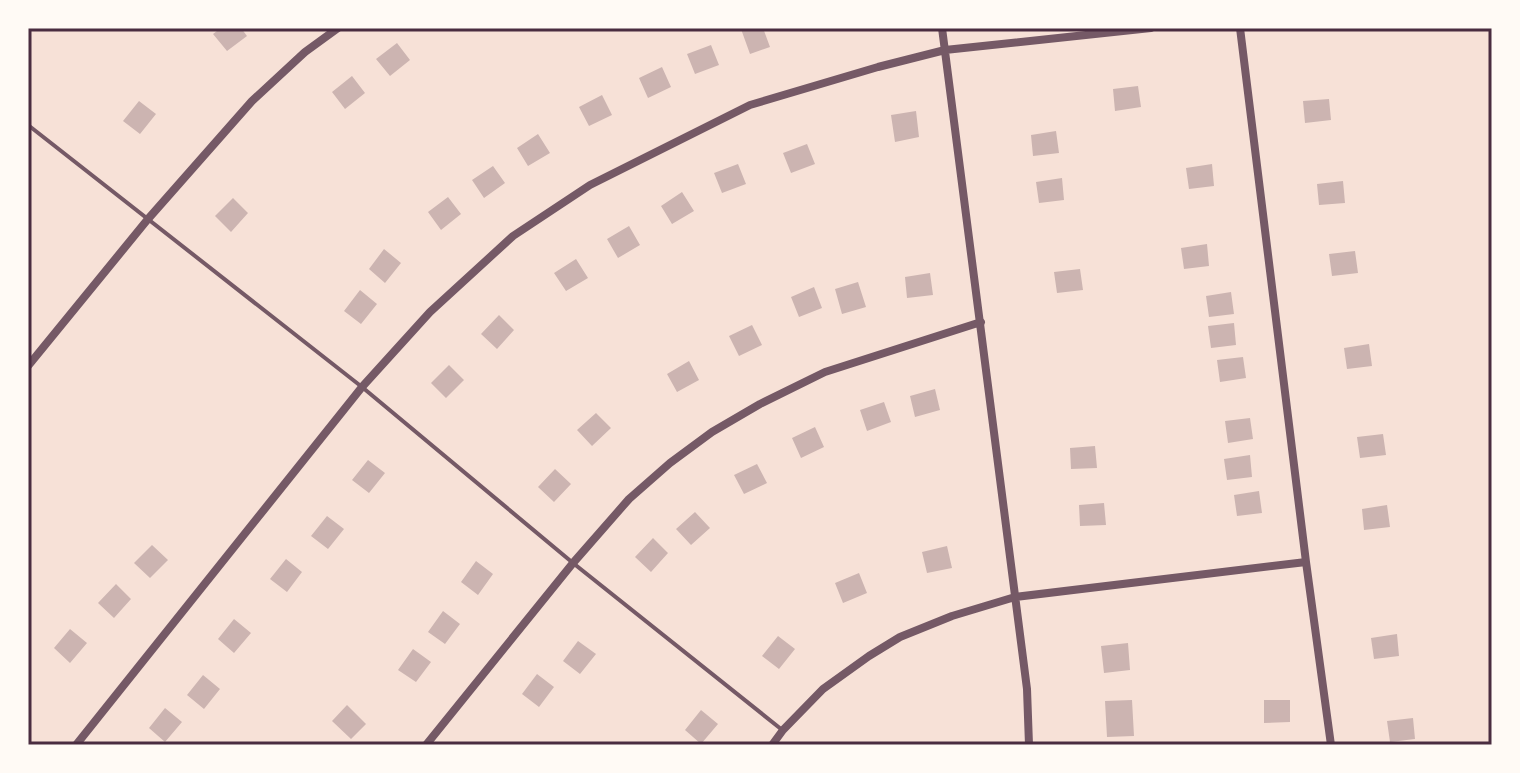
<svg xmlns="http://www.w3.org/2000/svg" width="1520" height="773" font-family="'Sofia Sans Condensed',sans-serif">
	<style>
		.building { fill: #ccb4b1 }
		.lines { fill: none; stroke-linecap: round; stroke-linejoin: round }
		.service { stroke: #755966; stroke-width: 4 }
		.minor { stroke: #755966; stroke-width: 8 }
		.neatline { fill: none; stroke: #4a2c40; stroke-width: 3 }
	</style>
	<rect width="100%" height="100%" fill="#f7e1d7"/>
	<path class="building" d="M221,28h20l6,8 -20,15 -14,-17z
		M745,28h18l7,19 -20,7 -9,-25z
		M397,43l13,17 -20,16 -14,-17z
		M711,45l8,20 -24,9 -8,-20z
		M662,67l9,20 -23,11 -9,-20z
		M352,76l13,17 -20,16 -13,-17z
		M1138,86l3,21 -26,4 -2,-22z
		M602,95l10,20 -23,11 -10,-19z
		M1329,99l2,21 -26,3 -2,-22z
		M139,101l17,13 -16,20 -17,-13z
		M916,111l3,26 -24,5 -4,-27z
		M1056,131l3,22 -26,3 -2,-21z
		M538,134l12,19 -22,13 -11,-18z
		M807,144l8,20 -24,9 -8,-20z
		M738,164l8,20 -24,9 -8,-20z
		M1212,164l2,22 -25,3 -3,-21z
		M493,166l12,17 -21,15 -12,-18z
		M1062,178l2,22 -25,3 -3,-21z
		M1343,181l2,22 -26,2 -2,-21z
		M682,192l12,19 -22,13 -11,-18z
		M448,197l13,17 -20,16 -13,-18z
		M233,198l15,15 -17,19 -16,-16z
		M629,226l11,19 -22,13 -11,-19z
		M1207,244l2,22 -25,3 -3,-21z
		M384,249l17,14 -16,20 -16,-14z
		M1355,251l3,22 -26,3 -3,-22z
		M576,259l12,19 -22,13 -12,-18z
		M1080,269l3,21 -26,3 -3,-21z
		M930,273l3,22 -26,3 -2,-21z
		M858,282l8,25 -24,7 -7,-25z
		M814,287l8,21 -23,9 -8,-20z
		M360,290l17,14 -16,20 -17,-13z
		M1231,292l3,22 -25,3 -3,-21z
		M499,315l15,15 -17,19 -16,-15z
		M1234,323l2,22 -25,3 -3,-22z
		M752,325l10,20 -23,11 -10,-20z
		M1369,344l3,22 -25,3 -3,-21z
		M1243,357l3,21 -26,4 -3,-22z
		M689,361l10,19 -22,12 -10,-18z
		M449,365l15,15 -18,18 -15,-15z
		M935,389l5,21 -25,7 -5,-21z
		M884,402l7,20 -24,9 -7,-21z
		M596,413l15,15 -19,18 -15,-16z
		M1250,418l3,21 -25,4 -3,-22z
		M815,427l9,20 -23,11 -9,-20z
		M1383,434l3,21 -26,3 -3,-21z
		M1095,446l2,22 -26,1 -1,-21z
		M1250,455l2,22 -25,3 -3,-21z
		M368,460l17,13 -16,20 -17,-13z
		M757,464l10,19 -23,11 -10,-19z
		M555,469l16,15 -17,18 -16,-15z
		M1259,491l3,22 -25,3 -3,-21z
		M1104,503l2,22 -26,1 -1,-21z
		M1387,505l3,22 -26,3 -2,-21z
		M695,512l15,16 -19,17 -15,-16z
		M327,516l17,13 -16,20 -17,-13z
		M653,538l15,15 -17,19 -16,-15z
		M152,545l16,15 -18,18 -16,-15z
		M947,546l5,22 -25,5 -5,-21z
		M286,559l16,13 -15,20 -17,-13z
		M476,561l17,13 -15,21 -17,-13z
		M859,573l8,20 -24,10 -8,-20z
		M116,584l15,15 -17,19 -16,-15z
		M443,611l17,13 -15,20 -17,-12z
		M234,619l17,14 -17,20 -16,-14z
		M70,629l17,14 -17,20 -16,-15z
		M1397,634l2,22 -25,3 -3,-21z
		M778,636l17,13 -16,20 -17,-13z
		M578,641l18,13 -16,20 -17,-13z
		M1128,643l2,27 -26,3 -3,-27z
		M413,649l18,13 -15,20 -18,-12z
		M537,674l17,13 -15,20 -17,-13z
		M203,675l17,14 -16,20 -17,-14z
		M1132,700l2,36 -27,1 -2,-36z
		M1264,700h26v22l-26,1z
		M347,705l19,19 -15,15 -19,-18z
		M165,708l17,14 -17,20 -16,-14z
		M701,710l17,14 -17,20 -16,-14z
		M1413,718l2,21 -25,3 -3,-21z"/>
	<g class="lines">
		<path class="service" d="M28,125l334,262 211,176 208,166"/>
		<path class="minor" d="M942,28l85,661 2,56
			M1240,28l66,534 25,183
			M28,366l120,-147 104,-118 53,-49 33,-24
			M76,745l286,-358 68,-75 83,-76 77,-51 160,-80 128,-38 67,-17 206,-22
			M426,745l147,-182 56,-64 41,-36 42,-31 48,-28 65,-32 156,-50
			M772,745l11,-15 40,-41 46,-33 31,-19 52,-21 63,-19 291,-35"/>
	</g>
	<rect width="1520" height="773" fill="none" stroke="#fffaf5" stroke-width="60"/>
	<rect x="30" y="30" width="1460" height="713" class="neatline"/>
</svg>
